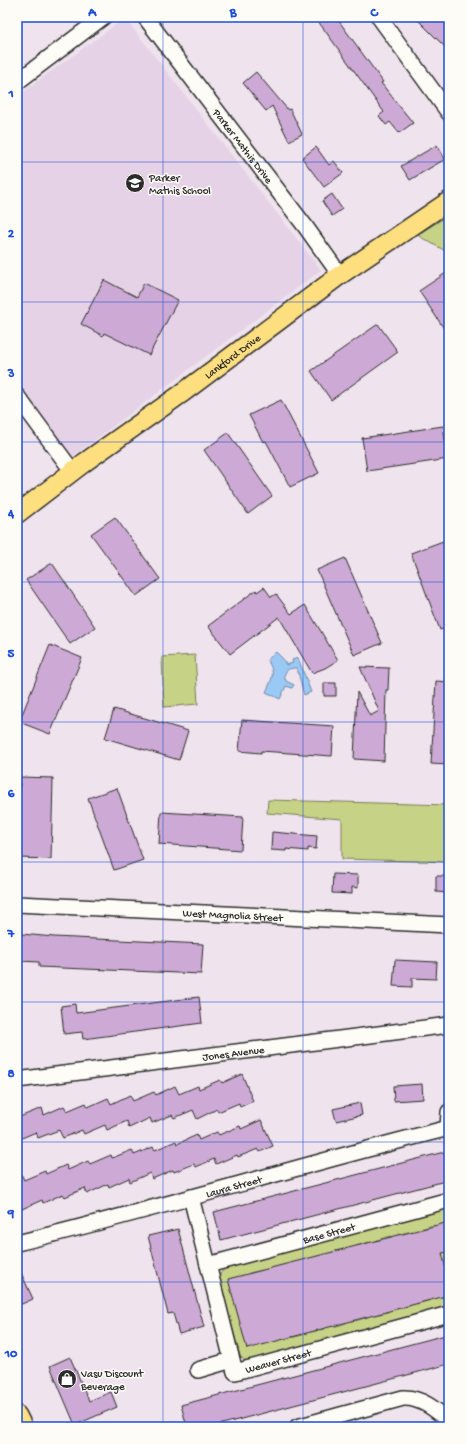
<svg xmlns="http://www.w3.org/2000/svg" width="466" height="1444" font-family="'Gochi Hand',sans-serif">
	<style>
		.built { fill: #e5d2e6 }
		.green { fill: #c6d285; stroke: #787e58; fill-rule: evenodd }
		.water { fill: #9ac9f5; stroke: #6e8aa4 }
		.building { fill: #cdaad5; stroke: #2b2b2b }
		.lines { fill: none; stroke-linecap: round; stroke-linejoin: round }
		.minor-casing { stroke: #2b2b2b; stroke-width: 18 }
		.major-casing { stroke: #2b2b2b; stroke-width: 21 }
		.minor { stroke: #fdfcf7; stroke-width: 15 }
		.major { stroke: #fddf80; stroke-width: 18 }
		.grid { fill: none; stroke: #1d4ed8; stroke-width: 1; stroke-opacity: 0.55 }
		.labels { text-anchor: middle; stroke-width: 3; stroke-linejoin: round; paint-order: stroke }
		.street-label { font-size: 11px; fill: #2b2b2b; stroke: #fdfcf7 }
		.poi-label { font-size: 11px; fill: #2b2b2b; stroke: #fdfcf7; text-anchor: start }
		.neatline { fill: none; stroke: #1d4ed8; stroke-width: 1.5 }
		.grid-label { font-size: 13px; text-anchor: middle; font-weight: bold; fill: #1d4ed8 }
	</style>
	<rect width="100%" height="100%" fill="#efe3ed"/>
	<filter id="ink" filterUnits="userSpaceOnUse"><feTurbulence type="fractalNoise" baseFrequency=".025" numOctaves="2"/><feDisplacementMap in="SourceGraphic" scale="8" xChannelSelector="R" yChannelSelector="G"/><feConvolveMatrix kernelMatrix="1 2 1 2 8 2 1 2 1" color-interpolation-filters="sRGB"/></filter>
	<g filter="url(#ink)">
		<path class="built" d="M125,18l196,252 -250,188 -54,-72v-290z"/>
		<path class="green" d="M449,215v38l-32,-18z
			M195,655l3,49 -34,3 -2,-50z
			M268,800l181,5v57l-107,-3v-40l-75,-6z
			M449,1207v15l-7,2 7,28v29l-17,-11 7,28 10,-3v13l-198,53 -7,-1 -4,-4 -21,-77 1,-5 6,-7zM434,1225l7,27 -13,4 -8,-27zM413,1231l7,28 -14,3 -7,-28zM391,1236l7,28 -13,3 -8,-27zM369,1242l8,28 -14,3 -7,-27zM348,1248l8,27 -13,4 -8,-28zM263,1270l7,27 -13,4 -8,-28zM424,1273l7,27 -14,4 -6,-28zM402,1278l8,28 -14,3 -7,-27zM381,1284l7,28 -13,3 -7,-27zM360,1290l8,27 -13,4 -8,-27zM339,1296l7,27 -13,4 -7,-28zM317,1301l7,28 -13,3 -8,-27zM296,1307l7,28 -13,3 -8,-28z"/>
		<path class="water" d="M276,652l7,7 3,6 7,-2 -1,-3 6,-2 13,34 -7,3 -7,-27c-7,0 -11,1 -13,8l2,5 8,4 -2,3 -6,-2 -6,13 -14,-7c6,-13 10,-19 1,-32z"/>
		<path class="building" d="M315,17h21l47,65 -2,1 32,40 -14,10 -9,-11 -4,3 -7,-9 5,-4z
			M415,17h34v34z
			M256,72l32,38 2,-1 12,25 -13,7 -17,-35 -6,5 -23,-28z
			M437,145l8,14 -35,21 -9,-14z
			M316,147l13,18 5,-4 9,12 -19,14 -22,-29z
			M332,194l10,15 -10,7 -10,-15z
			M449,271v65l-30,-45z
			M104,280l33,17 7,-14 34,17 -29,55 -45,-22 -1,3 -22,-12z
			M378,324l20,28 -67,48 -20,-29z
			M281,400l38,73 -29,14 -24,-46 -3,1 -14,-27z
			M443,426l5,33 -81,12 -5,-33z
			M228,433l44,63 -24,18 -44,-64z
			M115,517l45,62 -24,17 -45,-62z
			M443,541l6,16v70l-9,3 -29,-77z
			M345,558l37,85 -28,12 -37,-85z
			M52,563l43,64 -25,17 -44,-64z
			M264,587l7,10 5,-3 15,20 14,-9 33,55 -13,8 -13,5 -33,-56 -49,37 -22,-28 48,-36 1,2z
			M50,645l32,13 -32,76 -31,-12z
			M360,667l29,1 -1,22h-2l-2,71 -30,-2 3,-67 13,24 9,-5z
			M436,681l13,1v83l-18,-1z
			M324,683h12v13h-12z
			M114,709l74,22 -9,29 -74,-22z
			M242,720l92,6 -2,30 -71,-5v2l-22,-2z
			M20,777l33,1 -2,81 -33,-1z
			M117,788l26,72 -29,10 -26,-72z
			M161,812l82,5 -2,33 -82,-6z
			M272,832l45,4 -1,13 -8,-1v3l-22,-2v2l-15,-1z
			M333,874l25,1v13l-6,-1v7l-20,-1z
			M436,876h13v17l-13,-1z
			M21,934l33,3 149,7 -2,30 -162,-7v-5l-20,-1z
			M395,960l42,2 -1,17 -24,-1v9l-19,-1z
			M199,997l3,26 -119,16 -1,-7 -18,2 -3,-28 14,-2 1,9z
			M242,1074l11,27 -13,6 -1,-4 -21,9 -1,-3 -20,10 -4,-9 -19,8 -2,-3 -20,8 -2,-5 -21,10 -2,-7 -20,9 -2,-5 -21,9 -2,-4 -19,8 -4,-8 -21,8 -2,-6 -19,8v-22l25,-10 2,7 20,-9 3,5 19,-8 2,4 20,-9 3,6 19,-9 3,6 21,-9 2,3 19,-9 4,8 19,-8 1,3 21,-9 2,3z
			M422,1084l1,15 -29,2 -1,-15z
			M360,1103l2,12 -26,6 -3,-12z
			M261,1120l12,26 -13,6 -2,-3 -20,8 -1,-2 -21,9 -2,-5 -18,8 -2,-3 -20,8 -1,-2 -21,9 -2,-6 -20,9 -1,-4 -20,9 -1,-3 -21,10 -2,-6 -20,9 -2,-3 -20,9 -1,-3 -20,9 -5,-10v-34l7,15 21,-9 1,3 20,-9 2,5 20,-9 2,3 21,-9 1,3 20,-8 2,5 19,-8 2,3 21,-9 1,3 20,-9 2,5 18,-8 2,3 21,-9 1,3z
			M444,1152l5,21v7l-228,60 -7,-28z
			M449,1222v30l-7,1 7,28v14l-202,54 -19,-70z
			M178,1229l26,98 -25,7 -6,-21 -5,1 -20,-78z
			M17,1264l16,35 -16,7z
			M449,1334v30l-238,63h-24l-6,-22z
			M70,1357l19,44 22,-9 6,15 -42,18 -25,-59z"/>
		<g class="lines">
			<defs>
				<g id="minor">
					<path id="s1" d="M145,17l160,209 35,49"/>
					<path d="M379,17l70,96"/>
					<path d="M17,82l86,-65"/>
					<path d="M17,396l56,76"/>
					<path id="s2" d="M17,904l432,21"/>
					<path id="s3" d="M17,1080l432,-55"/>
					<path d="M448,1128l1,-16"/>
					<path id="s4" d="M191,1197l44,175 214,-58"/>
					<path id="s5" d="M17,1243c145,-35 287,-79 432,-115"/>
					<path id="s6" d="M208,1265l241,-65"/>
					<path d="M198,1370l34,-10"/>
					<path d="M297,1427l106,-29c18,-1 33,12 46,23"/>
				</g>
				<g id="major">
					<path id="s7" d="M17,514l68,-52 96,-68 159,-119 109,-74"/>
					<path d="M17,1415l6,12"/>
				</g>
			</defs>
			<use href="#minor" class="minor-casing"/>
			<use href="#major" class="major-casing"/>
			<use href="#minor" class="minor"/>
			<use href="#major" class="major"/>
		</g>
	</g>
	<path class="grid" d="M163,17v1410M303,17v1410M17,162h432M17,302h432M17,442h432M17,582h432M17,722h432M17,862h432M17,1002h432M17,1142h432M17,1282h432"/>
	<defs>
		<symbol id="school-disc" viewBox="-11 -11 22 22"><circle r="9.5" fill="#2b2b2b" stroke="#fdfcf7"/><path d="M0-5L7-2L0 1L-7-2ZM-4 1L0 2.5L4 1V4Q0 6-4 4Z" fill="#fff"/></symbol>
		<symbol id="shop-disc" viewBox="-11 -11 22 22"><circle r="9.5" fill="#2b2b2b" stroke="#fdfcf7"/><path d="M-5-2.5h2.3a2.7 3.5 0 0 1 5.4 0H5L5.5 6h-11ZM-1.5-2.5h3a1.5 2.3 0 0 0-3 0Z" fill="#fff"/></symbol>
	</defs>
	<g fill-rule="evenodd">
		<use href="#school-disc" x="124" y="172" width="22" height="22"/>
		<use href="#shop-disc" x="56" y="1368" width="22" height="22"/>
	</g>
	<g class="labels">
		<g class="street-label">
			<text dy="4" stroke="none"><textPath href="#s1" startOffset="162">Parker Mathis Drive</textPath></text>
			<text dy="4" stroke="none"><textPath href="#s7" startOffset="267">Lankford Drive</textPath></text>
			<text dy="4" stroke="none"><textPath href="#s2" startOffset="216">West Magnolia Street</textPath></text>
			<text dy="4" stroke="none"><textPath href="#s3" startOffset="218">Jones Avenue</textPath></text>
			<text dy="4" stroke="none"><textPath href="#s5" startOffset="224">Laura Street</textPath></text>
			<text dy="4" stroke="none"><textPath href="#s6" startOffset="125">Base Street</textPath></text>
			<text dy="4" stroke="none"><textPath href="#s4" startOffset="225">Weaver Street</textPath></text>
		</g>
		<g class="poi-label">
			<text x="149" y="181">Parker<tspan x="149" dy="13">Mathis School</tspan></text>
			<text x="81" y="1377">Vasu Discount<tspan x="81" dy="13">Beverage</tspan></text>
		</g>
	</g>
	<rect width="466" height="1444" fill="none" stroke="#fdfcf7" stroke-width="44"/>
	<rect x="22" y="22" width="422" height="1400" class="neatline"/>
	<g class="grid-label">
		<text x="92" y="16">A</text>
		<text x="233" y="16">B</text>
		<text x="374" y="16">C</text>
		<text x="11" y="97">1</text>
		<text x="11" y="237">2</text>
		<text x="11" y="377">3</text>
		<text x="11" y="517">4</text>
		<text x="11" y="657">5</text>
		<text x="11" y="797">6</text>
		<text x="11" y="937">7</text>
		<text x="11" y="1077">8</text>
		<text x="11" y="1217">9</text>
		<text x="11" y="1357">10</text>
	</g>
</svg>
